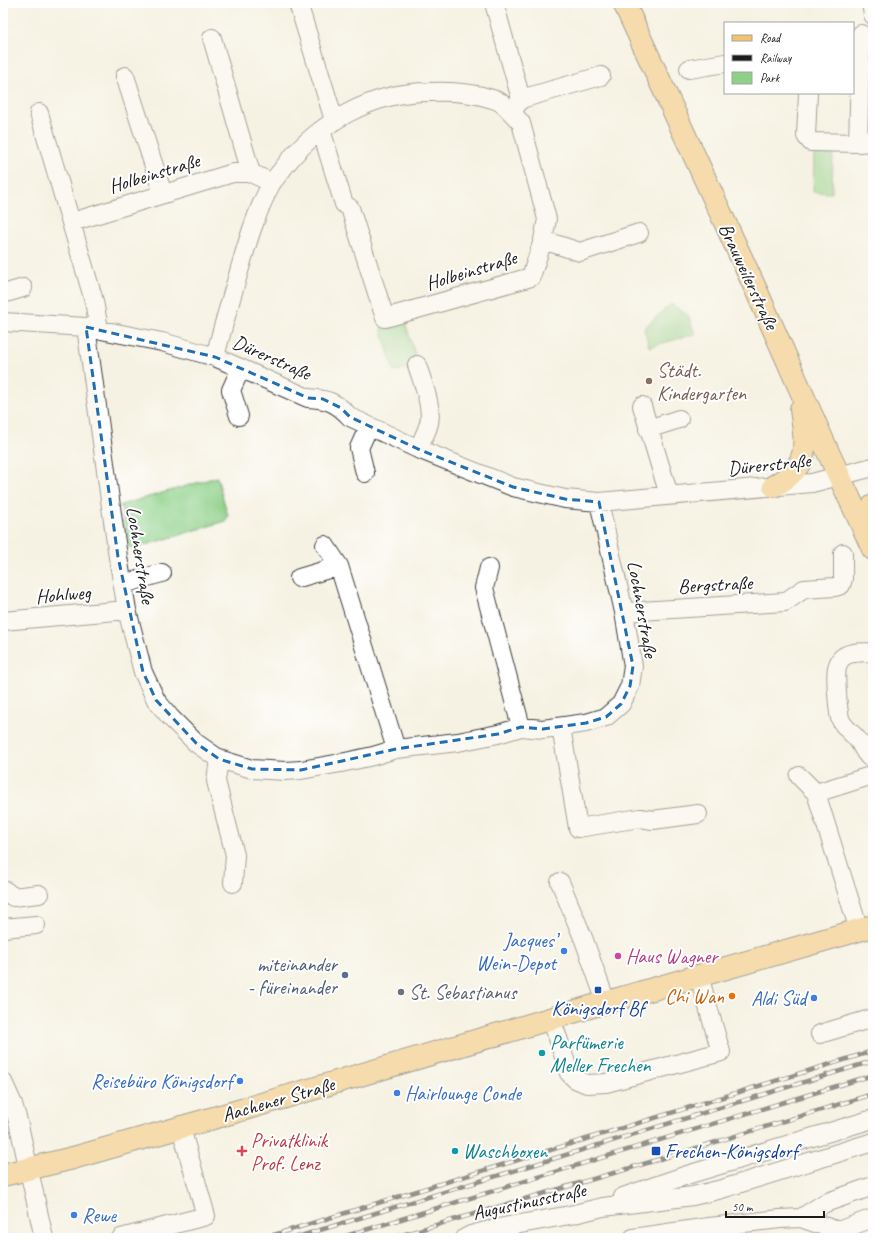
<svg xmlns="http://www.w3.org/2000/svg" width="876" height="1241" font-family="Caveat,sans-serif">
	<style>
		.built { fill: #f4d3c0 }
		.green { fill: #8ed088; stroke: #557652 }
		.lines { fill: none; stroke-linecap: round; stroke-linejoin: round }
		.minor-casing { stroke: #3d3c3a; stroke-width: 20 }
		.major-casing { stroke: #3d3c3a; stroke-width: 24 }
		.minor { stroke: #fff; stroke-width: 18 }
		.major { stroke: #f6c16b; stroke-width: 22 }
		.rail-casing { stroke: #1c1c1c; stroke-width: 4.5 }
		.rail { stroke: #fff; stroke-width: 3; stroke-dasharray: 9; stroke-linecap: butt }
		.marked { fill: none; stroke: #1f6fb2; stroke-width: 3; stroke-dasharray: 8 5; stroke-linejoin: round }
		.education-dot { fill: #8d6e63; stroke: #fff; stroke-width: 1.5 }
		.shop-dot { fill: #3f7fe0; stroke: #fff; stroke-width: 1.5 }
		.hotel-dot { fill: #d1479c; stroke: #fff; stroke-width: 1.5 }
		.service-dot { fill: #5c6f8a; stroke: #fff; stroke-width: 1.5 }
		.transit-dot { fill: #1a4fb4; stroke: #fff; stroke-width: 1.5 }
		.worship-dot { fill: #6b7280; stroke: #fff; stroke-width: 1.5 }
		.food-dot { fill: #e8710a; stroke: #fff; stroke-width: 1.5 }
		.culture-dot { fill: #0f9aa8; stroke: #fff; stroke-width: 1.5 }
		.health-dot { fill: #e0444e; stroke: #fff; stroke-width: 1.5 }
		.labels { text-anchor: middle; stroke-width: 4; stroke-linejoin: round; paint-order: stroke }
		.street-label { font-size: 20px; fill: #1c1c1c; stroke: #fff }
		.education-label { font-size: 20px; fill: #785e54; stroke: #fff; text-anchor: start }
		.shop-label { font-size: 20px; fill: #366cbe; stroke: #fff; text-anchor: end }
		.hotel-label { font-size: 20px; fill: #b23c85; stroke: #fff; text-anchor: start }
		.service-label { font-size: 20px; fill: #4e5e75; stroke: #fff; text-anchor: end }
		.worship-label { font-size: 20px; fill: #5b616d; stroke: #fff; text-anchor: start }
		.food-label { font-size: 20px; fill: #c56008; stroke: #fff; text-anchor: end }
		.transit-label { font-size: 20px; fill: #164399; stroke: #fff }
		.culture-label { font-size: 20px; fill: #0d838f; stroke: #fff; text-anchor: start }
		.health-label { font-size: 20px; fill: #be3a42; stroke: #fff; text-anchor: start }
	</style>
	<rect width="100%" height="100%" fill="#fff"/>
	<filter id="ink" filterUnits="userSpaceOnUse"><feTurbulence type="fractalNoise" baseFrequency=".025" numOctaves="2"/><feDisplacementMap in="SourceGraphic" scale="8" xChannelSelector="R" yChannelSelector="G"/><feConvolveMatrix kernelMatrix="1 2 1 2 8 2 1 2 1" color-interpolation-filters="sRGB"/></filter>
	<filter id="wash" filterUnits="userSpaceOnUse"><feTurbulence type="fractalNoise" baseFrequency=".012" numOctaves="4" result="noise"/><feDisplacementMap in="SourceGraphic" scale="16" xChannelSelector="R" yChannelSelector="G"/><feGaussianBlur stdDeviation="0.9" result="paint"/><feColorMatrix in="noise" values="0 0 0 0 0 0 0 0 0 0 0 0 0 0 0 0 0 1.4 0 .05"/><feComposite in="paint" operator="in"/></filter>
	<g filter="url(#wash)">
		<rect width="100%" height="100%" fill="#f6f2e3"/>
		<path class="built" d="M763,1229l23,9h-112z
			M873,1229v9h-26z"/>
		<path class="green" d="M814,151l19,1 -1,41 -19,-1z
			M671,304l17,11 7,19 -46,13 -5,-19z
			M405,321l12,40 -6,6 -17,5 -13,-44z
			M217,477l11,39 -2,5 -94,28 -4,-3 -7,-41z"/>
	</g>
	<g filter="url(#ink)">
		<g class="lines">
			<defs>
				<path id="minor" d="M298,3l36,117
					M494,3l27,96
					M871,3l2,12
					M212,38l39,135
					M689,69l36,-6
					M125,76l38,118
					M808,93l-2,43 5,6 47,1 15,-1
					M512,112l9,-13 80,-23
					M39,113l55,188 5,28
					M858,143l3,-109
					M72,222l161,-49h18l21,10
					M543,240l37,12 59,-19
					M3,294l20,-6
					M3,322l83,5 76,15 53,15 93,41c19,1 28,4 42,19l68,32 95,38 52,12 34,3 213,-19 61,-16
					M86,327l32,230 9,53 16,62 13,28 14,17 26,26 23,16 33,10 33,2 16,-1 40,-7 32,-7 23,-7 62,-7 40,-8 23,-7 22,2 43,-6 20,-6 15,-13 9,-18 3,-20 -9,-54 -25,-110
					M215,357c7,-28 15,-55 23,-82 9,-32 18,-62 33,-91 4,-6 9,-11 13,-17 34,-44 88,-75 145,-75 20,-1 40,0 60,6 3,1 8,2 11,4 8,6 15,14 21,21l26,96 -4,21 -12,37 -146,41 -35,-110 -6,-4 -23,-74
					M417,365c5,16 16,42 12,58 -2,9 -7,17 -11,26
					M642,406l27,89
					M239,416l-8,-26 10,-22
					M648,429l31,-10
					M365,473l-6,-25 10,-22
					M325,545l14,21 57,183
					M489,568l-5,20 37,139
					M299,578l40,-12
					M123,584l39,-11
					M624,612l161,-10 19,-13 31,-2 6,-2 2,-6v-26
					M3,621l124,-11
					M873,652c-9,1 -22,-1 -30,5 -4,3 -5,7 -6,11 -2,8 1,42 3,50 3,10 12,14 17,21 6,7 5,11 12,18l4,-1
					M561,727l17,101 62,-10 13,2 45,-6
					M219,759l-3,22 19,74 -2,28
					M799,776l17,17
					M560,882l24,58 22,62
					M3,891h3l7,6 26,-3
					M3,928l33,-3
					M859,930l-43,-137 57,-18
					M551,1019l8,22 10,32 6,6 12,5 19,-1 115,-31 -22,-76
					M820,1034l53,-16
					M3,1082l10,22 5,17 26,117
					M623,1197l64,-22 186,-56
					M801,1218l24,-15 48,-17
					M121,1238l85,-22 -25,-88
					M465,1238l6,-3 27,-7 72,-13 33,-8 90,-11 29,-7 151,-47
					M633,1238l76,-11 71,-8 21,-1 37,13 35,-13"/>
				<path id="major" d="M624,3l133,289 71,160 45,97
					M774,486c37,-21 32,-40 27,-77
					M873,506l-1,7 1,6
					M3,1175l70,-17 158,-45 359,-106 283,-81"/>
			</defs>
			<use href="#minor" class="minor-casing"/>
			<use href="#major" class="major-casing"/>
			<use href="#minor" class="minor"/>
			<use href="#major" class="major"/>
			<defs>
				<path id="rail" d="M264,1238l609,-187
					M294,1238l579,-177
					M339,1238l534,-163
					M392,1238l232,-68 249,-76"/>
			</defs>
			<use href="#rail" class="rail-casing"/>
			<use href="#rail" class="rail"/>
		</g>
	</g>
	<path d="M0 0H876V1241H0ZM86,327l129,30 93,41 15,1 18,9 9,9 68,32 95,38 52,12 34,3 34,164 -3,20 -9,18 -15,13 -20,6 -43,6 -22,-2 -23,7 -102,15 -95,21 -49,-1 -33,-10 -23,-16 -40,-43 -13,-28 -25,-115z" fill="#f6f2e3" fill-opacity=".55" fill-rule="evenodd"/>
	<path class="marked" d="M86,327l129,30 93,41 15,1 18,9 9,9 68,32 95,38 52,12 34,3 34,164 -3,20 -9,18 -15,13 -20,6 -43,6 -22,-2 -23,7 -102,15 -95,21 -49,-1 -33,-10 -23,-16 -40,-43 -13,-28 -25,-115z"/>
	<circle class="education-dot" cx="649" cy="381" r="4"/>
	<g class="shop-dot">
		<circle cx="564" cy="951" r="4"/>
		<circle cx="814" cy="998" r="4"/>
		<circle cx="240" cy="1081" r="4"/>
		<circle cx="397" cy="1093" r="4"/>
		<circle cx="74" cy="1215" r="4"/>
	</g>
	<circle class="hotel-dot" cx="618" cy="956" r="4"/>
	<circle class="service-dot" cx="345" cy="975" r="4"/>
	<g class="transit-dot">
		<rect x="594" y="986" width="8" height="8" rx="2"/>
		<rect x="651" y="1146" width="10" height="10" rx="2"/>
	</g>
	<circle class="worship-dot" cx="401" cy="992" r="4"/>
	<circle class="food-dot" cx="732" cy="996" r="4"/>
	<g class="culture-dot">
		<circle cx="542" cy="1053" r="4"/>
		<circle cx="455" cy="1151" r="4"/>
	</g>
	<path class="health-dot" d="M240 1145h4v4h4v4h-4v4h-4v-4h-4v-4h4z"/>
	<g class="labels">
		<g class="street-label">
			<text transform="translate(154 173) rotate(-17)" y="7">Holbeinstraße</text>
			<text transform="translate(471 270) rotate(-17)" y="7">Holbeinstraße</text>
			<text transform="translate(749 276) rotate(65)" y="7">Brauweilerstraße</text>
			<text transform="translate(272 357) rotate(24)" y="7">Dürerstraße</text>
			<text transform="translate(769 464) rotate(-6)" y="7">Dürerstraße</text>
			<text transform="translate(141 555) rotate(81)" y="7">Lochnerstraße</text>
			<text transform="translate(715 584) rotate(-3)" y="7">Bergstraße</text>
			<text transform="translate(63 594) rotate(-5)" y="7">Hohlweg</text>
			<text transform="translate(643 609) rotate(80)" y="7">Lochnerstraße</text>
			<text transform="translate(278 1099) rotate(-16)" y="7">Aachener Straße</text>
			<text transform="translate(529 1201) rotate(-12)" y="7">Augustinusstraße</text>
		</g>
		<g class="education-label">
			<text x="657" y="377">Städt.<tspan x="657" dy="23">Kindergarten</tspan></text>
		</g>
		<g class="shop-label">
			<text x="556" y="947">Jacques’<tspan x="556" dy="23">Wein-Depot</tspan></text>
			<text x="806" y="1005">Aldi Süd</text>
			<text x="232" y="1088">Reisebüro Königsdorf</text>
			<text x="405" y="1100" text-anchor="start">Hairlounge Conde</text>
			<text x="82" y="1222" text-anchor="start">Rewe</text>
		</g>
		<g class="hotel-label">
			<text x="626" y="963">Haus Wagner</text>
		</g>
		<g class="service-label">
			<text x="337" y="971">miteinander<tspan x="337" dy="23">- füreinander</tspan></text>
		</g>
		<g class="worship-label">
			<text x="409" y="999">St. Sebastianus</text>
		</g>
		<g class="food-label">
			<text x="724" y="1003">Chi Wan</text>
		</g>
		<g class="transit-label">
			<text x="598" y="1015">Königsdorf Bf</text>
			<text x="665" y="1158" text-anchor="start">Frechen-Königsdorf</text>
		</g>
		<g class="culture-label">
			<text x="550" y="1049">Parfümerie<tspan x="550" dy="23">Meller Frechen</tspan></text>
			<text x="463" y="1158">Waschboxen</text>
		</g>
		<g class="health-label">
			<text x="251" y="1147">Privatklinik<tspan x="251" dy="23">Prof. Lenz</tspan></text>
		</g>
	</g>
	<rect width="876" height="1241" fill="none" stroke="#fff" stroke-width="16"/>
	<rect x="724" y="22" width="130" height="72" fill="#ffffff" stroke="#a4a4a4"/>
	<rect x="732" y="35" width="20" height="6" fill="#f6c16b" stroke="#a4a4a4"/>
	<text x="760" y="42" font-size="12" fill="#1c1c1c">Road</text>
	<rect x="732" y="55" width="20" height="6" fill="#1c1c1c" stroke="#a4a4a4"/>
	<text x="760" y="62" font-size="12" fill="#1c1c1c">Railway</text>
	<rect x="732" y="72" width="20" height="12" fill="#8ed088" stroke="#a4a4a4"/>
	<text x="760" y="82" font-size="12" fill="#1c1c1c">Park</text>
	<path d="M726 1211v6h98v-6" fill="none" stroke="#1c1c1c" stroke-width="2"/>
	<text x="732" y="1211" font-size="12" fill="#1c1c1c" stroke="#ffffff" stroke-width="3" paint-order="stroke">50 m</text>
</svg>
